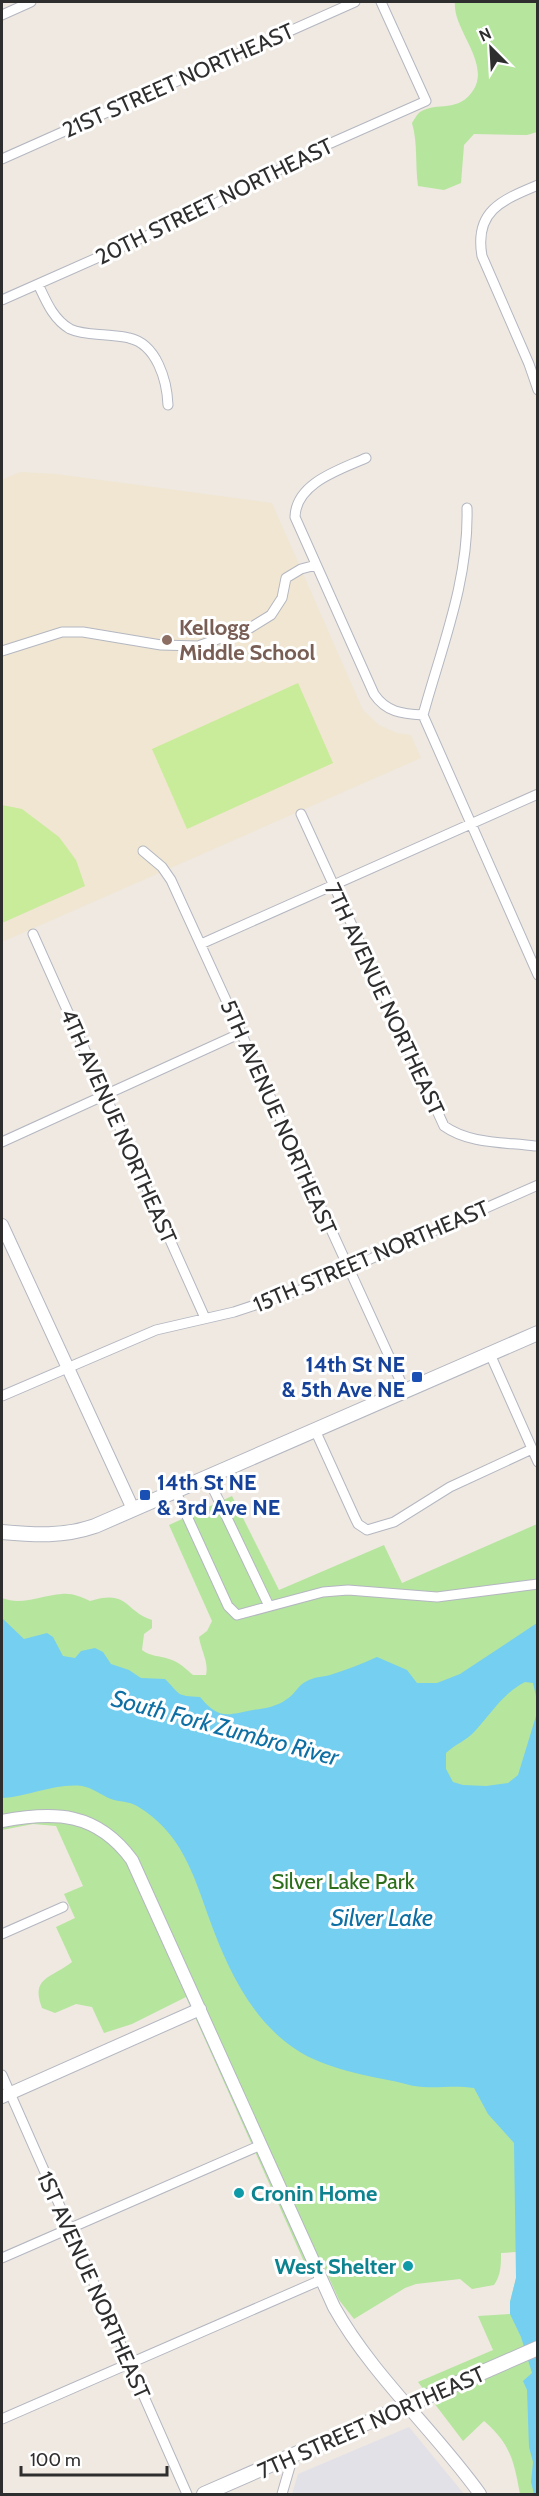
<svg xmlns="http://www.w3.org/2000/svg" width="539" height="2496" font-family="Cabin,sans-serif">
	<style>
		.industrial { fill: #e3e1e8 }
		.education { fill: #f0e6d1 }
		.green { fill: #b6e59e }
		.pitch { fill: #c9ec9a }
		.water { fill: #75cff0; fill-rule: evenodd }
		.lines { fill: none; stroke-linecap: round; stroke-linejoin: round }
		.minor-casing { stroke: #b4b7c1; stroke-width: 11 }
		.tertiary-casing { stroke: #b4b7c1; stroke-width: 14 }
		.secondary-casing { stroke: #b4b7c1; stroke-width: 16 }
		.minor { stroke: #fff; stroke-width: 9 }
		.tertiary { stroke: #fff; stroke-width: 12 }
		.secondary { stroke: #fff; stroke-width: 14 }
		.education-dot { fill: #8d6e63; stroke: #fff; stroke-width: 2 }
		.transit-dot { fill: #1a4fb4; stroke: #fff; stroke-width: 2 }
		.culture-dot { fill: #0f9aa8; stroke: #fff; stroke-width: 2 }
		.labels { text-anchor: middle; stroke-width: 6; stroke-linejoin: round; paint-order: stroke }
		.street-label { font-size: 22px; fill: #2e2e2e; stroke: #fff }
		.education-label { font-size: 22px; font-weight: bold; fill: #785e54; stroke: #fff; text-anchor: start }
		.transit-label { font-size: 22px; font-weight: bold; fill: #164399; stroke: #fff; text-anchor: end }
		.park-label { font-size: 22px; fill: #2c6e1b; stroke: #fff }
		.culture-label { font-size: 22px; font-weight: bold; fill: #0d838f; stroke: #fff; text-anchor: start }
		.water-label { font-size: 24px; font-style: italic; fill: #0d6fa3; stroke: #fff }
	</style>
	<rect width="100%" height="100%" fill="#efe9e1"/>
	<path class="industrial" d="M409,2427l55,67h-172l6,-20z"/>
	<path class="education" d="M20,472l36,2 216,29 91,207 16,15 18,8 14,2 10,23 -419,184v-462z"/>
	<path class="green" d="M455,2h82v130l-10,3 -53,-1 -10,11 -3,38 -17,7 -26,-4c-3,-22 0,-42 -6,-63 2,-3 5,-9 8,-11 17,-11 39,2 54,-23 16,-27 -22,-61 -19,-87z
		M232,1496l47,94 105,-45 18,38 135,-59v970h-17c-6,-32 -9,-50 -36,-73l-21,20 -45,-59 75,-32 -15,-34 32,-2v-12l6,-24v-26l-15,1c0,12 0,22 -7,32l-22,4 -12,-10 -44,5 -11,4 -51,31 -15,-19 -15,-33 -15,6 -123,-276 -54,27 -28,9 -12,-26 -16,-3 -21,9 -13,-5c-12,-31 10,-30 30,-46l-16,-35 19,-9 -11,-24 19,-8 -27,-60 -23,-2 -31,6v-232c20,8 40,-3 60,-4 10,-1 19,3 28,7 39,-12 34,10 62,19v8l-8,6 -2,16c9,7 16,5 27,9 10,3 16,9 24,16h13c3,-13 -5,-24 -7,-38l8,-6 5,-10 -43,-96z"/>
	<path class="pitch" d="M298,683l35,80 -146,66 -35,-80z
		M2,805l20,4 37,28 17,23 9,26 -83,37z"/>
	<path class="water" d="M2,1618l22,21 23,-6 6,4 10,19 12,2 6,-7 14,-3 8,4 8,12 18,6 12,8 24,1c16,16 11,17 35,18 19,23 27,18 53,13 13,-2 23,-3 34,-11 8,-5 11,-14 20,-18 7,-4 15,-4 23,-6 16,-5 32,-11 47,-18l30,13 10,13h20l23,-9 77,-51v871h-3l-3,-12 2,-20 -4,-15 -2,-57 -4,-9 9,-8 -11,-36 -11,-23v-12l6,-24 -2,-135 -26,-29 -14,-26c-18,-3 -33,0 -50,-1 -10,0 -21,-4 -31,-6 -32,-6 -76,-15 -102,-35 -42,-30 -65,-81 -82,-128 -16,-45 -28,-86 -72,-112 -8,-5 -18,-4 -26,-7 -10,-4 -18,-11 -29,-13 -28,-3 -53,11 -80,12zM525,1682l8,1 3,13v20l-18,59 -10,8 -22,3 -23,-1 -10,-3 -7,-13v-16c9,-9 20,-12 29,-22 16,-17 28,-38 50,-49z"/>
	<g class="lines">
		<defs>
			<path id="minor" d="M2,15l29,-13
				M2,159l353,-157
				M538,185c-36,15 -64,26 -56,71l47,108 9,26
				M38,284c8,17 15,35 32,45 11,5 25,5 36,6 8,1 16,1 23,3 28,6 38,43 39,67
				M2,300l194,-86 126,-67 104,-46 -45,-99
				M366,458c-27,12 -70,25 -71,59l79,177c12,18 28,20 49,21
				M2,651l60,-19h21l78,13 37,1 52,-18 21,-13 11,-17 4,-20 15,-9 15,-4
				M423,715l115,260
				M423,715c19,-69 46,-135 44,-207
				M301,814l143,312c25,18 60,16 91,20
				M143,851l19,16 9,13 234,511
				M33,934l172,384
				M201,944l337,-150
				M2,1142l239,-109
				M490,1354l48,108
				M2,1396l154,-66 78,-18 66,-22 238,-105
				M315,1430l40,88 3,6 9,6 27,-8 56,-35 82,-38
				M207,1476l62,130
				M175,1490l53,116 9,9 86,-23 25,-2 89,7 101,-13
				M2,1934l61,-27
				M2,2075l185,419
				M2,2258l259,-113
				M2,2419l319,-139
				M282,2494l11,-38"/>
			<path id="tertiary" d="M2,1225l131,284
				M2,1821c53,-10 95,-9 130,39l202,447c38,68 101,124 146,187
				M2,2097l198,-88"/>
			<path id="secondary" d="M2,1532c33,3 61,5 93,-6l443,-193
				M204,2494l334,-146"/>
		</defs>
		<use href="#minor" class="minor-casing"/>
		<use href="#tertiary" class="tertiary-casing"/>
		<use href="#secondary" class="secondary-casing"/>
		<use href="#minor" class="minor"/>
		<use href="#tertiary" class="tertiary"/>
		<use href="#secondary" class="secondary"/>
	</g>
	<circle class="education-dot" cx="167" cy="640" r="6"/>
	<g class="transit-dot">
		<rect x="411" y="1371" width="12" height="12" rx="3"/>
		<rect x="139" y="1489" width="12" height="12" rx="3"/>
	</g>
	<g class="culture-dot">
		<circle cx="239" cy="2193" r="6"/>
		<circle cx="408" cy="2266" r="6"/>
	</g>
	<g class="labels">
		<g class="street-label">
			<text transform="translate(178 80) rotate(-24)" y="8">21ST STREET NORTHEAST</text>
			<text transform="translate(214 201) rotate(-26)" y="8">20TH STREET NORTHEAST</text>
			<text transform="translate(385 999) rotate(65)" y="8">7TH AVENUE NORTHEAST</text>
			<text transform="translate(279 1117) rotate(66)" y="8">5TH AVENUE NORTHEAST</text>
			<text transform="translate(119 1126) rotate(66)" y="8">4TH AVENUE NORTHEAST</text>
			<text transform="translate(371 1256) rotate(-23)" y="8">15TH STREET NORTHEAST</text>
			<text transform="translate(94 2285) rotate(66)" y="8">1ST AVENUE NORTHEAST</text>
			<text transform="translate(371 2422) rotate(-24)" y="8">7TH STREET NORTHEAST</text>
		</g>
		<g class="education-label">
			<text x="179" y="635">Kellogg<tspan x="179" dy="25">Middle School</tspan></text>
		</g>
		<g class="transit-label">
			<text x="405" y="1372">14th St NE<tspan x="405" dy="25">&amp; 5th Ave NE</tspan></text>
			<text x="157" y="1490" text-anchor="start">14th St NE<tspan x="157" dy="25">&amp; 3rd Ave NE</tspan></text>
		</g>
		<g class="park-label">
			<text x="343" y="1889">Silver Lake Park</text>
		</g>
		<g class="culture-label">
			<text x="251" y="2201">Cronin Home</text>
			<text x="396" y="2274" text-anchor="end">West Shelter</text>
		</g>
		<g class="water-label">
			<text transform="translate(225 1728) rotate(15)" y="8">South Fork Zumbro River</text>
			<text x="382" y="1926">Silver Lake</text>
		</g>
	</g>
	<rect width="539" height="2496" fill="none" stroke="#2e2e2e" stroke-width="6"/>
	<g transform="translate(491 48) rotate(336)" stroke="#ffffff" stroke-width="4.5" paint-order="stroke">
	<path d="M0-4.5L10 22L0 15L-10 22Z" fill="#2e2e2e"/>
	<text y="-9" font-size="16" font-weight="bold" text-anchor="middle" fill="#2e2e2e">N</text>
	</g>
	<path d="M21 2466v9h146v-9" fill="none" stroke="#2e2e2e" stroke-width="3"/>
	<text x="30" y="2466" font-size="18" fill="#2e2e2e" stroke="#ffffff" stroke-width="4.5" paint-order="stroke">100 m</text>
</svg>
